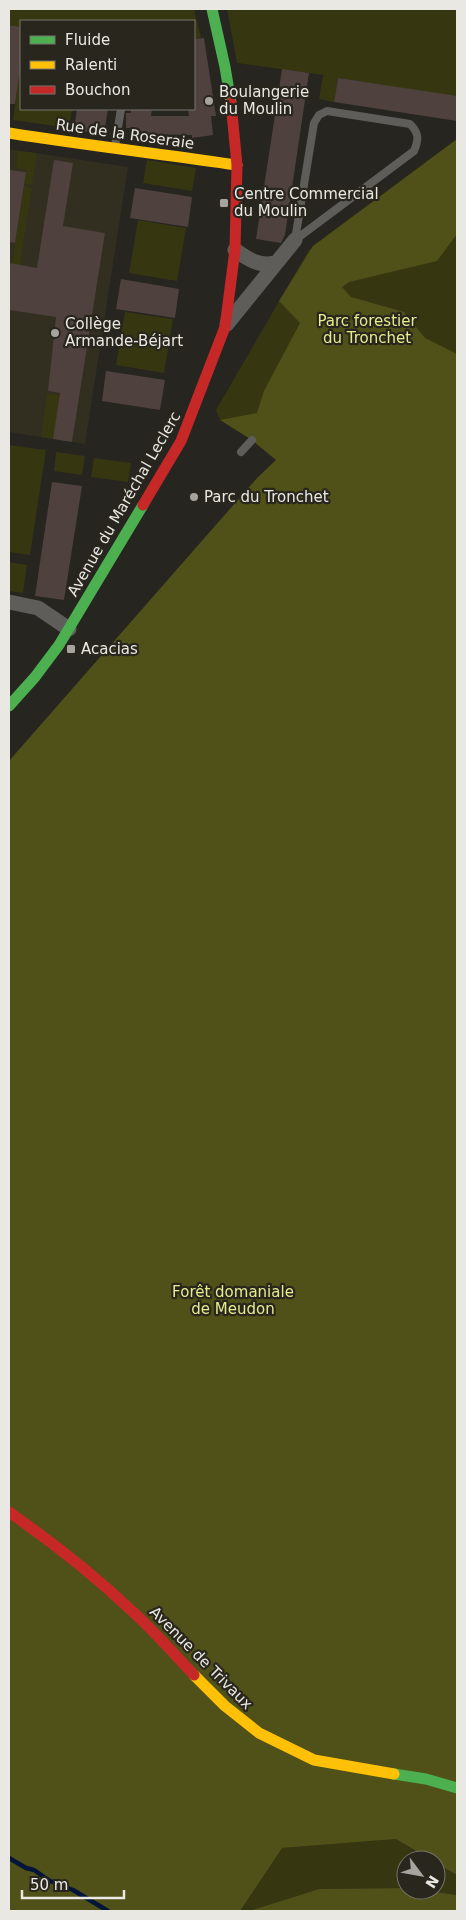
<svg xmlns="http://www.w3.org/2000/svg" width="466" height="1920" font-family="'DejaVu Sans',sans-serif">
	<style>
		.built { fill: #322e20 }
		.green { fill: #363711 }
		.forest { fill: #505118 }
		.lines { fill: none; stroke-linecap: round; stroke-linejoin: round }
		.stream { stroke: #031539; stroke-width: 4.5 }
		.building { fill: #4e413e }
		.lane { stroke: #5e5d5a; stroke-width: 8 }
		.street { stroke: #5e5d5a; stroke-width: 15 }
		.fast { stroke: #4caf50; stroke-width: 11 }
		.slow { stroke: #ffc107; stroke-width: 11 }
		.jam { stroke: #c62828; stroke-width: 11 }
		.poi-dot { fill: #a5a49f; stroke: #29261d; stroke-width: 2 }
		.labels { text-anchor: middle; stroke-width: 4.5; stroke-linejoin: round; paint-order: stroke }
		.poi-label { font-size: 15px; fill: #eae8e3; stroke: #29261d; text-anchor: start }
		.street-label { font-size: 15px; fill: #eae8e3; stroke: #29261d }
		.park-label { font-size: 15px; fill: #e6eb8e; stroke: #29261d }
	</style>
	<rect width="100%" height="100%" fill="#262520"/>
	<path class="built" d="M9,149l119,18 -43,277 -76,-12z"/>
	<path class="green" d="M9,9h185l7,29 -7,1v-18h-173v6l-12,-2z
		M227,9h230v88l-119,-19 -4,24 -15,-3 4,-24 -86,-12z
		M21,64v45h51l-3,19 -56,-8z
		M457,139v254l-181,67 -24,-20 -32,-20 -4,-10 93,-160z
		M18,151l19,2 -5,32 -8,-1 2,-14 -10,-2z
		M147,160l49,8 -4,23 -49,-8z
		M24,186l8,2 -12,77 -8,-1z
		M138,220l48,8 -9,53 -48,-8z
		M125,312l48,7 -9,54 -48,-8z
		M47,393l13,2 -7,44 -12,-2z
		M9,445l37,5 -16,105 -21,-3z
		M56,452l29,4 -3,19 -28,-4z
		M94,458l37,5 -3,19 -37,-5z
		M9,562l18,3 -4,28 -14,-2z
		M396,1839l35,21h-25v28l-87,1 -70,22h-9l41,-63z
		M436,1863l21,12v20l-37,-5h16z"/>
	<path class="forest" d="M457,139v95l-20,27 -88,21 -7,5 9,10 53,15 21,26 32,16v1521l-21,-12v-3h-5l-35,-21 -114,9 -42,63h-231v-1150l248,-283 19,-18 -24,-20 -32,-20 37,-7 7,-22 36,-68 -21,-22 34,-55z
		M406,1888v2h14l37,5v16h-208l70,-22z"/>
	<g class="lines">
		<path class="stream" d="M9,1858l17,10 8,2 16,11 23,9 35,21"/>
	</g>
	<path class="building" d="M9,25l12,2v37l-6,40h-6z
		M204,38l12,78h-5l2,19 -21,3v-3l-61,-1v-6h-5v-15h5v-4h21l-1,7h38l-1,-7h6v-70z
		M282,69l27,4 -24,162 -4,8 -25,-4z
		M338,78l119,18v25l-123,-19z
		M77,109h31l-4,25 -30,-4z
		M54,160l19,3 -10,63 42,7 -33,209 -19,-3 7,-46 -12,-2 8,-74 -47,-7v-47l28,5z
		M9,170l17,2 -11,71 -6,-1z
		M135,188l57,9 -4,30 -58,-9z
		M121,279l58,10 -4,29 -59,-9z
		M106,371l59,9 -5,30 -58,-9z
		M52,482l30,4 -18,114 -29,-4z"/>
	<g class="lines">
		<path class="lane" d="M327,111l83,13c9,9 9,15 4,27l-119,89 19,-117 5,-8z
			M115,146l6,-37
			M241,452l11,-12"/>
		<path class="street" d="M235,250c13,9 24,17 40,13
			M227,324l68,-84
			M9,602l29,6 31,21"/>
		<path class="fast" d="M212,9l13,58 6,36
			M9,706l26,-29 24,-32 84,-140
			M394,1774l32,5 31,9"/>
		<path class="slow" d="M9,133c76,12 152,21 228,32
			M194,1675l31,31 34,27 55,27 80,14"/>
		<path class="jam" d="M143,505l38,-64 44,-114 10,-77 2,-85 -6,-62
			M9,1512c43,30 85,63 123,99 22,20 42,43 62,64"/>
	</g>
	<g class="poi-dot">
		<circle cx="209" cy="101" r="5"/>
		<rect x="219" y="198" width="10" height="10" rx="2.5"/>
		<circle cx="55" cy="333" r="5"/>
		<circle cx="194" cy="497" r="5"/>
		<rect x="66" y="644" width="10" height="10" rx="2.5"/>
	</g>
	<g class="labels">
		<g class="poi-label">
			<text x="219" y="97">Boulangerie<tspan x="219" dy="17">du Moulin</tspan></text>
			<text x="234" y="199">Centre Commercial<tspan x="234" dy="17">du Moulin</tspan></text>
			<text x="65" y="329">Collège<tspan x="65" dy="17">Armande-Béjart</tspan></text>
			<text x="204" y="502">Parc du Tronchet</text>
			<text x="81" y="654">Acacias</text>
		</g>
		<g class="street-label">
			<text transform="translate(125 134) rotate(8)" y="5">Rue de la Roseraie</text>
			<text transform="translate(124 504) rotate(-60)" y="5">Avenue du Maréchal Leclerc</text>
			<text transform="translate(201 1658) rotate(45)" y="5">Avenue de Trivaux</text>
		</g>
		<g class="park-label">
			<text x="367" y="326">Parc forestier<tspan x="367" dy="17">du Tronchet</tspan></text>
			<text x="233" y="1297">Forêt domaniale<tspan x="233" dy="17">de Meudon</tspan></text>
		</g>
	</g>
	<rect width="466" height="1920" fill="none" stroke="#eae8e3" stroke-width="20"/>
	<rect x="20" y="20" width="175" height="90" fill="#29261d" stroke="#76746c"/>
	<rect x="30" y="36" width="25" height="8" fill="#4caf50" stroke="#76746c"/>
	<text x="65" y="45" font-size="15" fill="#eae8e3">Fluide</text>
	<rect x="30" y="61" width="25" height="8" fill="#ffc107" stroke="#76746c"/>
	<text x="65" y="70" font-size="15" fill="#eae8e3">Ralenti</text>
	<rect x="30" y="86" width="25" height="8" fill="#c62828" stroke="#76746c"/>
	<text x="65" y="95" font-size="15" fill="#eae8e3">Bouchon</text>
	<g transform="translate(421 1875) rotate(122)"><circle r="24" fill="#29261d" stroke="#76746c"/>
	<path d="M0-4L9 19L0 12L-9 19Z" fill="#a5a49f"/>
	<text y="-8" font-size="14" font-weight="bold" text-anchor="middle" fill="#eae8e3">N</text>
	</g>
	<path d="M22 1890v8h102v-8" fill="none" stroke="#eae8e3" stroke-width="2.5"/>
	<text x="30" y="1890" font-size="15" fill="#eae8e3" stroke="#29261d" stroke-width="4" paint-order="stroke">50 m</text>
</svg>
